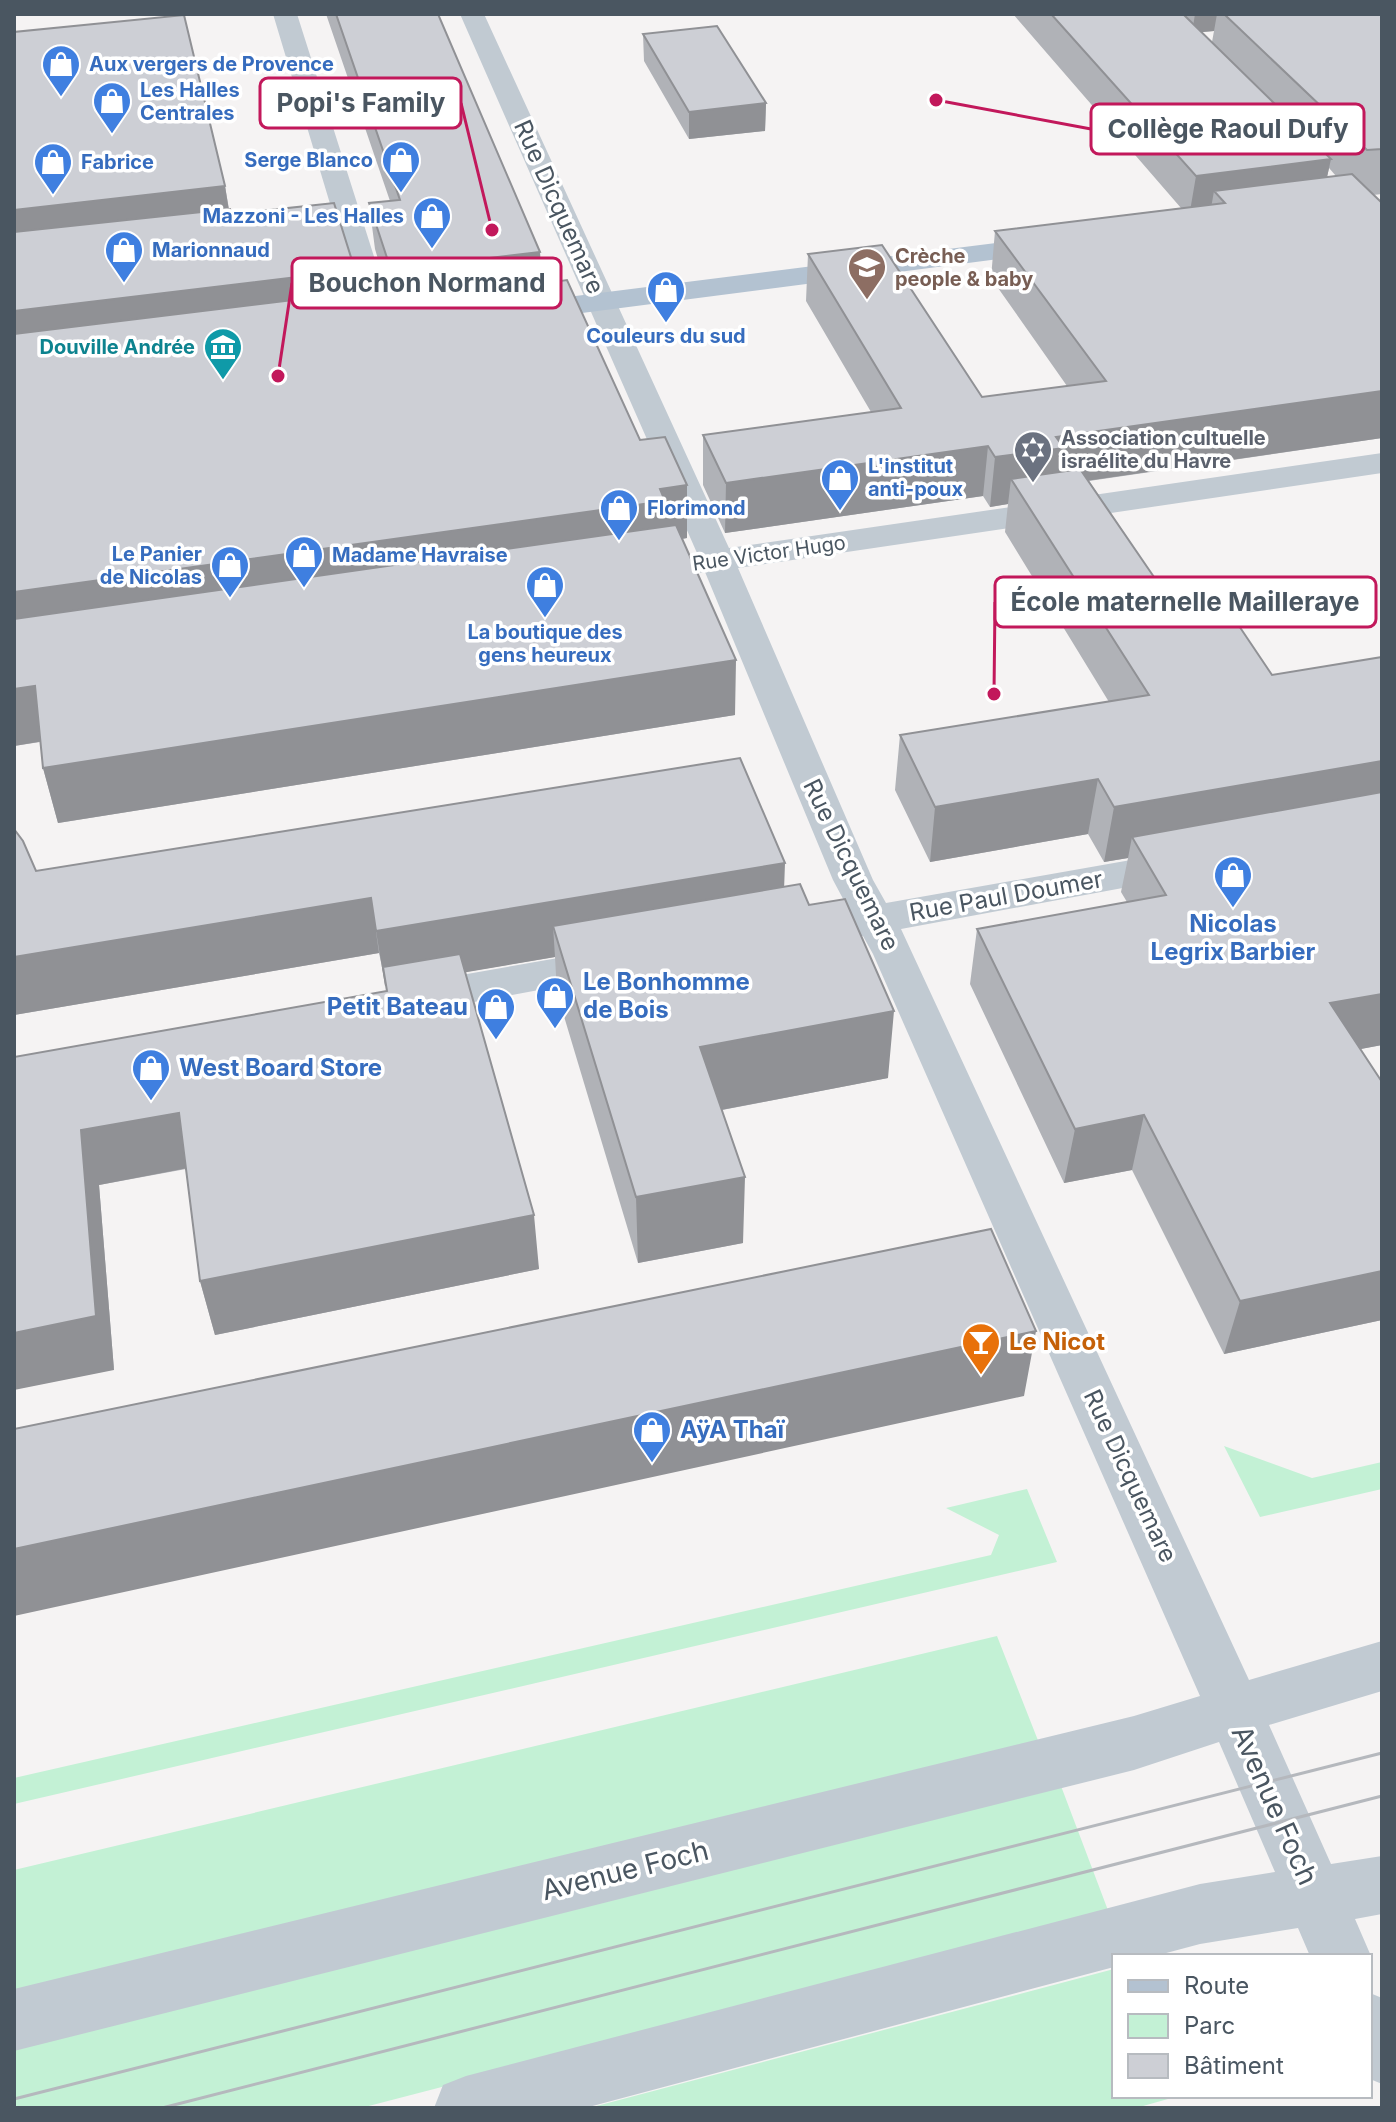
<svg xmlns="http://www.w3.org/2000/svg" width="1396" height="2122" font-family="Inter,sans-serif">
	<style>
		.green { fill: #c3f1d5 }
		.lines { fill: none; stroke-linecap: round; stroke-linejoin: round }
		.minor { fill: #c1cad2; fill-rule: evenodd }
		.major { fill: #b3c2d1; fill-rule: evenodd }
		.tram { stroke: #b5b8bd; stroke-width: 3 }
		.wall { fill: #b0b2b7; fill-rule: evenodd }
		.shaded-wall { fill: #909195 }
		.building { fill: #cdcfd5; stroke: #909195; stroke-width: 2 }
		.labels { text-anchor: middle; stroke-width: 7; stroke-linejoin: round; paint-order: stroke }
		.far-shop-label { font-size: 20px; font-weight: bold; fill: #366cbe; stroke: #fff; text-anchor: start }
		.far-education-label { font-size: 20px; font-weight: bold; fill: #785e54; stroke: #fff; text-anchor: start }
		.far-culture-label { font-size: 20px; font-weight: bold; fill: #0d838f; stroke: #fff; text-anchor: end }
		.far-worship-label { font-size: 20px; font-weight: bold; fill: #5b616d; stroke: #fff; text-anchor: start }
		.far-street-label { font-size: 20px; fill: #4a5661; stroke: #fff }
		.street-label { font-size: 24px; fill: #4a5661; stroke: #fff }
		.shop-label { font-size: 24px; font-weight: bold; fill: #366cbe; stroke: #fff; text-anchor: start }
		.food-label { font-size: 24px; font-weight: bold; fill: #c56008; stroke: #fff; text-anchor: start }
		.near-street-label { font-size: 28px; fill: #4a5661; stroke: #fff }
		.leader { fill: none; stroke: #c2185b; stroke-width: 3 }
		.callout-dot { fill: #c2185b; stroke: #fff; stroke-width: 3 }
		.callout { fill: #fff; stroke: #c2185b; stroke-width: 3 }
		.callout-label { font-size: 26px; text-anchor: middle; font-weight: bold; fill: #4a5661 }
	</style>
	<rect width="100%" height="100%" fill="#f5f3f3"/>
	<path class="green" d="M1224,1446l88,32 70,-16v27l-122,28z
		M1027,1489l30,73 -1043,242v-26l977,-223 8,-20 -53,-27z
		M997,1636l42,107 -1025,254v-127z
		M1061,1786l48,127 -748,195h-347v-59z
		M1114,1969v127l61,1 -39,11h-547z"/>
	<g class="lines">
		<path class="minor" d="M273,14h24l100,315 -4,6 -11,3 -11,-3 -4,-6 -26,-85 -57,7 -10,-3 -4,-6 4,-6 63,-9z
			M460,14h24l245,534 653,-95v20l-644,95 135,312 13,23 296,-52 14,3 6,10 -6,10 -14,3 -281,52 348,751 133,-39v50l-113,34 62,139 51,-8v58l-27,5 16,37 -1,3v-3h-60l-12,-28 -98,16 -45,12h-41v11l-529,141h-151l9,-23 23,-9 734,-192 75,-12 -56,-130 -85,28 -1120,281v-62l1120,-273 66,-20 -327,-742 -10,-18 -15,2 -15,-4 -6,-10 6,-10 16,-4 -16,-30 -128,-308 -13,2 -12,-3 -5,-7 5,-7 17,-4z
			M615,948l15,5 6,10 -6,10 -220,41 -15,-4 -6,-11 6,-11 15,-4z
			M1370,1993l12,5v86l-12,-5z"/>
		<path class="major" d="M1051,236l10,3 4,6 -4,6 -541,70 -11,-3 -4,-6 4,-6 11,-3z"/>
		<path class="tram" d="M14,2099l1368,-346
			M162,2108l1220,-312"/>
	</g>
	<path class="wall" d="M326,14h112l102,238 1,18 13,12 86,158 47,98 -5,1 53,176 -677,108 -15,-55 -3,-26 -26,4v-714l211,154 4,23 3,5 123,56 3,22 29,-3 -12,-40 -6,-46 21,-2z
		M1013,14h369v424l-293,43 78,115 41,8 64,71 110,-18v388l-22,4 22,33v238l-158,34 -92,-184 -68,13 -94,-199 7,-55 150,-27 -6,-10 7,-34 -24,4 -16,-28 -158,28 -35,-72 5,-55 209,-33 -104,-170 3,-28 -18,3 -7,-11 -258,37 -22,-48v-50l168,-23 -65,-111 2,-47 174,143 85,-11 -76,-108 4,-47 186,-23zM1214,31l-2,11 -10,-10zM1329,168l7,8 -9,1zM1382,194l-2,8 -7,-7z
		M643,34l123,69 -1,28 -76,8 -45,-78z
		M14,829l22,42 748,16 104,191 -166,32 21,133 -105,20 -81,-270 -2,-36 -90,15 74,297 -324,66 -15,-54 -14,-112 -87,16 15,185 -100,-313 372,-66v-5l-7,-33 -365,62z"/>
	<path class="shaded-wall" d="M1195,14h22l-3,17 -22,2z
		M766,103l-1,28 -76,8v-27z
		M1331,159l-9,41 -97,3 -11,-12 -4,23 -21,3 7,-41z
		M225,186l8,50 -219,25v-51z
		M540,252l2,46 -146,18 -5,-46z
		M355,270l6,51 -347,43v-53z
		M1382,391v47l-324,47 -47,-6 -3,25 -18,3 5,-50 61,-20z
		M988,446l-5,50 -258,37 1,-50z
		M687,485v53l-673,111v-57z
		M736,660l-1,55 -677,108 -15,-55z
		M35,686l15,54 -36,6v-57z
		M1382,761v52l-250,24 -4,21 -24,4 10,-55z
		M1098,779l-10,55 -158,28 5,-55z
		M785,863l-2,55 -230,8 2,31 -170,29 -9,-55z
		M371,898l8,55 -365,62v-58z
		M1382,994v51l-68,13 16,-55z
		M894,1011l-6,67 -188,36v-67z
		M179,1113l14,54 -94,18 15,185 -100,20v-57l67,-203z
		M1144,1115l-12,55 -68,13 11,-54z
		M745,1177l-2,66 -105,20 -2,-66z
		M534,1215l5,54 -324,66 -15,-54z
		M1382,1271v49l-158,34 16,-53z
		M1036,1331l-12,65 -1010,220v-67z"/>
	<path class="building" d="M336,14h102l102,238 -149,18 -22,-67 31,-3z
		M1051,14h132l148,145 -135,17z
		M1224,14h158v135l-15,1z
		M184,15l41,171 -211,24v-178z
		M717,26l49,77 -77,9 -46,-78z
		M1352,174l30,29v188l-326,46 8,11 -69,9 -7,-11 -262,37 -23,-48 198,-27 -93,-154 74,-9 100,152 124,-16 -111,-150 230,-28 -11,-12z
		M334,203l21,67 -341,41v-79l216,-23 2,5z
		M549,269l5,13 13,-2 73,160 25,-3 22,48 -27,4 5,12 -651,91v-258z
		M1080,469l87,127 31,-5 10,13 21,7 43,64 110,-18v104l-268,46 -16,-28 -163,28 -35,-72 249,-40 -138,-216z
		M676,525l60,135 -693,108 -8,-82 -21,3v-70z
		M740,758l45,105 -409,68 -5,-33 -357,59v-128l9,12 13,30z
		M1382,792v202l-52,9 52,79v189l-142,30 -96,-186 -69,14 -98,-200 189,-34 -34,-58z
		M800,884l9,21 36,-6 49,112 -194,36 45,130 -109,20 -83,-271z
		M460,954l74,261 -334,66 -21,-168 -98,17 15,186 -82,17v-276l373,-66 -4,-24z
		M991,1229l45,102 -1022,218v-120z"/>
	<defs>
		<symbol id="shop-pin" viewBox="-11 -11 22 30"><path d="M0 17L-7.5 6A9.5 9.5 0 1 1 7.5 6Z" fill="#3f7fe0" stroke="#fff"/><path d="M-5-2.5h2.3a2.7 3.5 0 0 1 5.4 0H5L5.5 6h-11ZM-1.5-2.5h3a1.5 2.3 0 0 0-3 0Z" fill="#fff"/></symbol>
		<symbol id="school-pin" viewBox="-11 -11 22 30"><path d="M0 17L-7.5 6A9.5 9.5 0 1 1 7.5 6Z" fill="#8d6e63" stroke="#fff"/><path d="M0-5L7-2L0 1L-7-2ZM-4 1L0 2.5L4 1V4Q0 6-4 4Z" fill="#fff"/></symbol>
		<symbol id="museum-pin" viewBox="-11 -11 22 30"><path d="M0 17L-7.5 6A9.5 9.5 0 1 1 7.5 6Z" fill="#0f9aa8" stroke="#fff"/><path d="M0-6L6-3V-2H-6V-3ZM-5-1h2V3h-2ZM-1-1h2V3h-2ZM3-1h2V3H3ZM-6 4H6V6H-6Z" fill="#fff"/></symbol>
		<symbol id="synagogue-pin" viewBox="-11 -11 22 30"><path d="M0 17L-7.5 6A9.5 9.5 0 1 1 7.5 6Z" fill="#6b7280" stroke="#fff"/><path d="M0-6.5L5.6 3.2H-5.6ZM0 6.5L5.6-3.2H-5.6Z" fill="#fff"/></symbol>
		<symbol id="bar-pin" viewBox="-11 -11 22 30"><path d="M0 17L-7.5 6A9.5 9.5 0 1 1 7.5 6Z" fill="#e8710a" stroke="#fff"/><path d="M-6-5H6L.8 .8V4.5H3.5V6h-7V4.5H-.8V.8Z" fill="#fff"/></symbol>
	</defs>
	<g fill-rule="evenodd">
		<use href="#shop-pin" x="39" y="42" width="44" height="60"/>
		<use href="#shop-pin" x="90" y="79" width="44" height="60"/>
		<use href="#shop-pin" x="379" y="138" width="44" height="60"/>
		<use href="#shop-pin" x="31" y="140" width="44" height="60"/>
		<use href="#shop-pin" x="410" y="194" width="44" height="60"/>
		<use href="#shop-pin" x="102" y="228" width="44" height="60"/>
		<use href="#school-pin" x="845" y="245" width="44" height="60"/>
		<use href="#shop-pin" x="644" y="268" width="44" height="60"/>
		<use href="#museum-pin" x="201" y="325" width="44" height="60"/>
		<use href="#synagogue-pin" x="1011" y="428" width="44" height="60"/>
		<use href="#shop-pin" x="818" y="456" width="44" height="60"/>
		<use href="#shop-pin" x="597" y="486" width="44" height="60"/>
		<use href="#shop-pin" x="282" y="533" width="44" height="60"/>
		<use href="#shop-pin" x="208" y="543" width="44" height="60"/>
		<use href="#shop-pin" x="523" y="563" width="44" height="60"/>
		<use href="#shop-pin" x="1211" y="853" width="44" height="60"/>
		<use href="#shop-pin" x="533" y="974" width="44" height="60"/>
		<use href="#shop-pin" x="474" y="985" width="44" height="60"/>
		<use href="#shop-pin" x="129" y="1046" width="44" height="60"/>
		<use href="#bar-pin" x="959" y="1320" width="44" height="60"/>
		<use href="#shop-pin" x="630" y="1408" width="44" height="60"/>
	</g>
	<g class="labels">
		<g class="far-shop-label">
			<text x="89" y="71">Aux vergers de Provence</text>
			<text x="140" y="97">Les Halles<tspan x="140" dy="23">Centrales</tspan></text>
			<text x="373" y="167" text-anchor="end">Serge Blanco</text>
			<text x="81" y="169">Fabrice</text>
			<text x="404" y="223" text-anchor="end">Mazzoni - Les Halles</text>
			<text x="152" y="257">Marionnaud</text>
			<text x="666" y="343" text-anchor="middle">Couleurs du sud</text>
			<text x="868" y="473">L'institut<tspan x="868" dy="23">anti-poux</tspan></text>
			<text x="647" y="515">Florimond</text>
			<text x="202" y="561" text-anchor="end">Le Panier<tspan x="202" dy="23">de Nicolas</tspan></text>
			<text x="332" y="562">Madame Havraise</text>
			<text x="545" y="639" text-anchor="middle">La boutique des<tspan x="545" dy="23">gens heureux</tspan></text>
		</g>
		<g class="far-education-label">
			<text x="895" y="263">Crèche<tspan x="895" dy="23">people &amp; baby</tspan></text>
		</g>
		<g class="far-culture-label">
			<text x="195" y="354">Douville Andrée</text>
		</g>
		<g class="far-worship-label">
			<text x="1061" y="445">Association cultuelle<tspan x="1061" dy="23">israélite du Havre</tspan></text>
		</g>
		<g class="far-street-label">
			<text transform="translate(769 553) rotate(-8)" y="7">Rue Victor Hugo</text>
		</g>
		<g class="street-label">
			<text transform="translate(559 207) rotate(66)" y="8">Rue Dicquemare</text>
			<text transform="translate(851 865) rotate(64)" y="8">Rue Dicquemare</text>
			<text transform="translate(1006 896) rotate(-10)" y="8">Rue Paul Doumer</text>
			<text transform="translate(1130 1476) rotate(65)" y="8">Rue Dicquemare</text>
		</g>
		<g class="shop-label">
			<text x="1233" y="932" text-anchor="middle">Nicolas<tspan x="1233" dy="28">Legrix Barbier</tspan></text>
			<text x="583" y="990">Le Bonhomme<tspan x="583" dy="28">de Bois</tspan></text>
			<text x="468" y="1015" text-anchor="end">Petit Bateau</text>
			<text x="179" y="1076">West Board Store</text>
			<text x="680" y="1438">AÿA Thaï</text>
		</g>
		<g class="food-label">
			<text x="1009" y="1350">Le Nicot</text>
		</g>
		<g class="near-street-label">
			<text transform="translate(1275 1805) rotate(66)" y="10">Avenue Foch</text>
			<text transform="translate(625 1870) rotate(-14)" y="10">Avenue Foch</text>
		</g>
	</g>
	<path class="leader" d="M492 230L461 103M936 100L1091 129M278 376L292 283M994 694L995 602"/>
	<g class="callout-dot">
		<circle cx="492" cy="230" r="8"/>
		<circle cx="936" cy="100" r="8"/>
		<circle cx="278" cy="376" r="8"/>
		<circle cx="994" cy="694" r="8"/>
	</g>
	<g class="callout">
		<rect x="260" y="78" width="201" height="50" rx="8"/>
		<rect x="1091" y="104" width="273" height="50" rx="8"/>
		<rect x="292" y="258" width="269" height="50" rx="8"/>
		<rect x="995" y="577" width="381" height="50" rx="8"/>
	</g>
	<g class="callout-label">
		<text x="361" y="112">Popi's Family</text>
		<text x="1228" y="138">Collège Raoul Dufy</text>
		<text x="427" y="292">Bouchon Normand</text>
		<text x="1185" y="611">École maternelle Mailleraye</text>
	</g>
	<rect width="1396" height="2122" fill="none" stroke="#4a5661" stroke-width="32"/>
	<rect x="1112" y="1954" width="260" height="144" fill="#ffffff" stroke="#b7bbc0" stroke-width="2"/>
	<rect x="1128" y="1980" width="40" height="12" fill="#b3c2d1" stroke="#b7bbc0" stroke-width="2"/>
	<text x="1184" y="1994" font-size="24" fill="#4a5661">Route</text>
	<rect x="1128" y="2014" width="40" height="24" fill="#c3f1d5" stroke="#b7bbc0" stroke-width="2"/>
	<text x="1184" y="2034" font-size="24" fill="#4a5661">Parc</text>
	<rect x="1128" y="2054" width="40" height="24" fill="#cdcfd5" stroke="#b7bbc0" stroke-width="2"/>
	<text x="1184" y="2074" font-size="24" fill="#4a5661">Bâtiment</text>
</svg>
